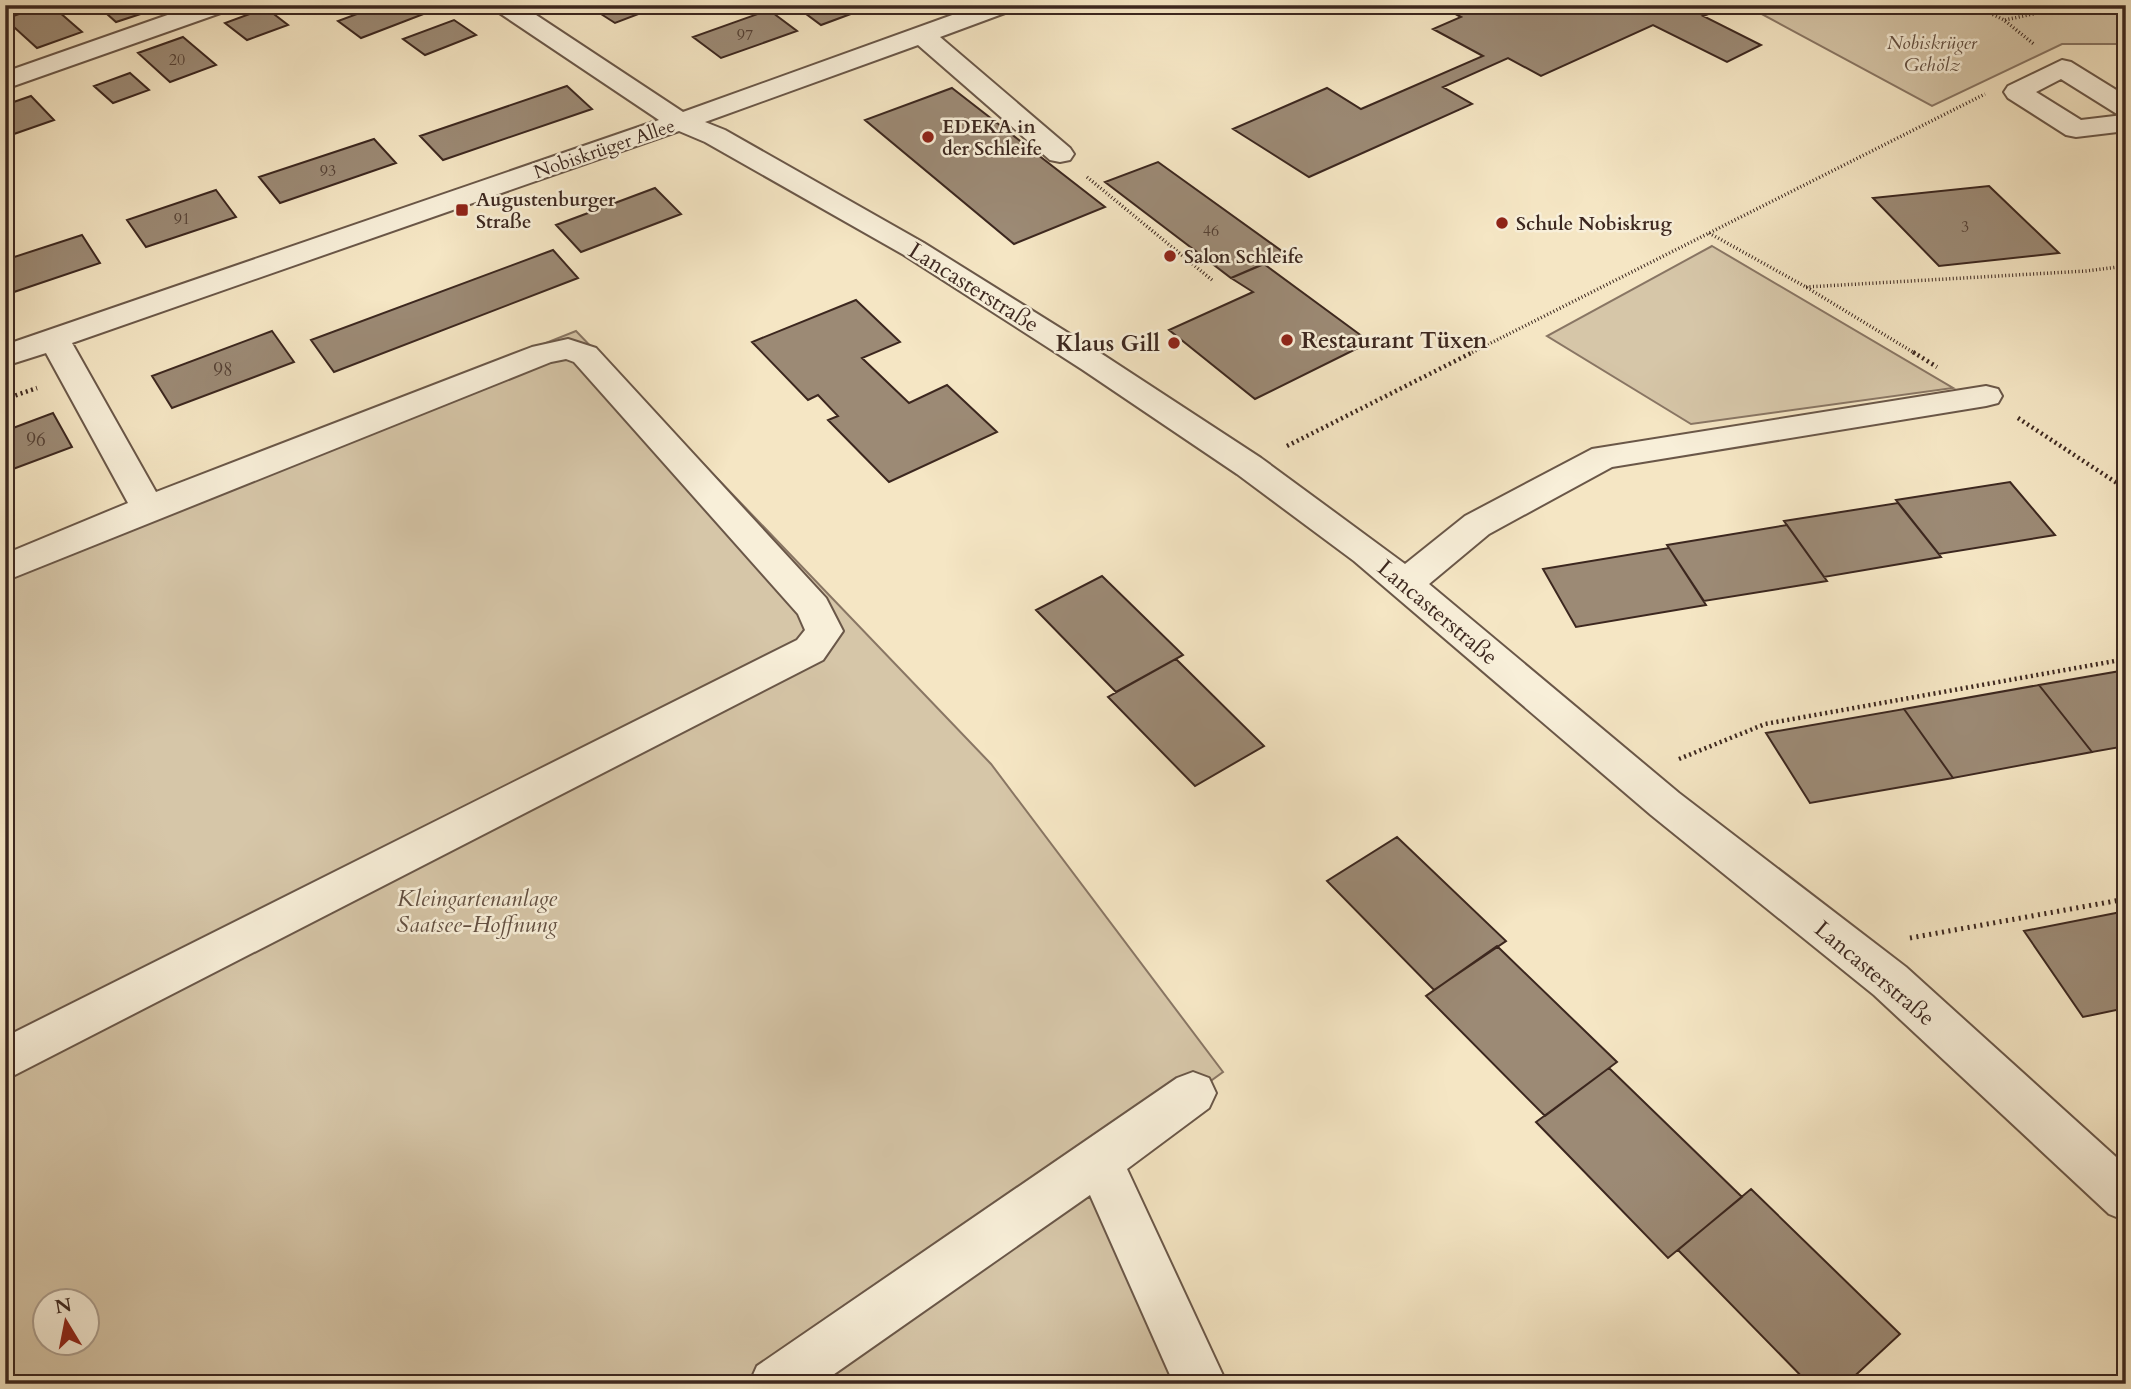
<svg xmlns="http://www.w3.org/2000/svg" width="2131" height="1389" font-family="Cardo,serif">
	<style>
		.green { fill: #d6c6a8; stroke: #897664; stroke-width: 2; fill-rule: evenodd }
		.building { fill: #9c8a75; stroke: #3c271f; stroke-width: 2 }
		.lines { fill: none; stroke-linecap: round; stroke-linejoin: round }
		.minor-casing { stroke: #6a5748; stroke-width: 4 }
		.path-far2 { stroke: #3c271f; stroke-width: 3.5; stroke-dasharray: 1 2.5; stroke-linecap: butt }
		.path-far1 { stroke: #3c271f; stroke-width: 4.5; stroke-dasharray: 2 3.5; stroke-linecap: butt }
		.path { stroke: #3c271f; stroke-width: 5; stroke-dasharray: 2 4.5; stroke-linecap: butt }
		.minor { fill: #f8efd9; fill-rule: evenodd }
		.poi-dot { fill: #8f2418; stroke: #f8efd9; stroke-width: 2.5 }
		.labels { text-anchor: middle; stroke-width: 5; stroke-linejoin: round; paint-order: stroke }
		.far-number-label { font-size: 16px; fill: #544034 }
		.far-park-label { font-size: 19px; font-style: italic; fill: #624f41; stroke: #f8efd9 }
		.far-poi-label { font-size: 19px; font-weight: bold; fill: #3c271f; stroke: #f8efd9; text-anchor: start }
		.far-street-label { font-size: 19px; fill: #3c271f; stroke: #f8efd9 }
		.number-label { font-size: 19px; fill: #544034 }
		.street-label { font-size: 23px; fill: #3c271f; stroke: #f8efd9 }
		.poi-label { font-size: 23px; font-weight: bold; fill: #3c271f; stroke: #f8efd9; text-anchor: start }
		.park-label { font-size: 23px; font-style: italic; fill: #624f41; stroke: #f8efd9 }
	</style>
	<rect width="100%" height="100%" fill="#f5e6c4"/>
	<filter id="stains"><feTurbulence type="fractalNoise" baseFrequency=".00286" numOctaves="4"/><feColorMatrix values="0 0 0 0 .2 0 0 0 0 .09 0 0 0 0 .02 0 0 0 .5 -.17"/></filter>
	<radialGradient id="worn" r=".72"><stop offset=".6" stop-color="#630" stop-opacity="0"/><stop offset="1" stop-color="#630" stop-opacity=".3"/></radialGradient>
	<path class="green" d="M1745,5h381v39h-64l-130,62z
		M1712,246l241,142 -262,36 -144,-88z
		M576,331l415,433 232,308 -124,90 114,222h-1208v-825zM46,1302h42v42h-42z"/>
	<path class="building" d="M44,5h7l31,27 -45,16 -32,-29z
		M97,5h63l2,2 -46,15z
		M381,5h46l7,5 -73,28 -23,-17z
		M587,5h75l-47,18z
		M794,5h81l-54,20z
		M1439,5h256l16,8 -8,3 58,29 -34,17 -74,-37 -112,51 -33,-18 -65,29 29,17 -163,73 -76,-48 94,-41 34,21 122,-53 -50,-27 28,-12z
		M266,8l22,17 -41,15 -22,-17z
		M769,10l28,21 -76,27 -28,-21z
		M454,20l22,15 -51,20 -22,-16z
		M183,37l33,28 -46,17 -32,-29z
		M130,73l19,17 -36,13 -19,-17z
		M567,86l25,23 -149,51 -23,-24z
		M952,88l153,119 -91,37 -149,-124z
		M31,96l23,24 -43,15 -6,-6v-24z
		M374,139l22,24 -116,40 -21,-26z
		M1158,162l128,92 -55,24 -126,-96z
		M1989,186l70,67 -120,13 -66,-68z
		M655,188l26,26 -100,38 -25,-27z
		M216,190l20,27 -90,30 -19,-27z
		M82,235l18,28 -95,32v-35z
		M553,250l25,28 -244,94 -23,-32z
		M1264,264l106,78 -115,57 -86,-69 84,-38 -22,-14z
		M856,300l44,42 -38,16 47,45 38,-18 50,47 -108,50 -61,-62 10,-4 -20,-21 -10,5 -56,-58z
		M272,331l22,31 -122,46 -20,-32z
		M53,413l19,34 -67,25v-41z
		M2010,482l45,53 -116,19 -43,-54z
		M1898,503l43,54 -117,20 -40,-56z
		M1787,525l40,56 -123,20 -37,-56z
		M1669,548l37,57 -130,22 -33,-58z
		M1102,576l81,79 -67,37 -80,-82z
		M1176,659l88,87 -69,40 -87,-89z
		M2126,670v76l-34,6 -53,-67z
		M2039,685l53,67 -139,26 -49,-69z
		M1904,709l49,69 -143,25 -44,-70z
		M1397,837l109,104 -72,49 -107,-109z
		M2126,911v97l-43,9 -59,-86z
		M1497,946l120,116 -72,54 -119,-120z
		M1609,1068l133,129 -74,61 -132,-136z
		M1751,1189l149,145 -54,50h-37l-131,-134z"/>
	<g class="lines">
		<defs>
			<path id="minor" d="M196,5h36l-3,5 -224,79v-17z
				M492,5h29l162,107 297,-107h36l-3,5 -73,27 130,111 4,6 -4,6 -10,2 -10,-2 -132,-115 -213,77 20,8 199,113 181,113 156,102 144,106 60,-48 127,-67 394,-63 12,3 4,7 -4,7 -12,3 -374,61 -123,67 -60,50 250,209 227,174 220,199v55l-17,-7 -235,-219 -223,-180 -297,-254 -117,-87 -154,-104 -179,-115 -199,-113 -26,-11 -607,212 84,149 376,-145 36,-8 28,9 230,250 17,33 -20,29 -818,420v-43l792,-397 8,-10 -7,-16 -224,-252 -8,-3 -15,3 -546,219v-27l123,-51 -82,-150 -41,13v-21l654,-225 -164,-110z
				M2062,60l9,2 55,34v35l-50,6 -10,-2 -58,-37 -4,-6 4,-6zM2061,79l56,35 6,1 -42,5 -45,-28z
				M1193,1072l16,6 7,15 -7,15 -82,61 100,215h-53l-84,-189 -270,189h-71l8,-18 420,-288z"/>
		</defs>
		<use href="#minor" class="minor-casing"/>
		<path class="path-far2" d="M1974,5l30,15 31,25
			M2005,20l70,-15
			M1087,177l125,103
			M1709,233l97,54 110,67
			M1806,287l280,-16 40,-5
			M1469,354l516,-260"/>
		<path class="path-far1" d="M1913,352l24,15
			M5,399l32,-11
			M2018,418l108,71
			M1287,446l186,-94
			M1679,759l86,-35 361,-65"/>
		<path class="path" d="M1910,938l216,-39"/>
		<use href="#minor" class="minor"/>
	</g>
	<g class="poi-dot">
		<circle cx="928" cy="137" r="7"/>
		<rect x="455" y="203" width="14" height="14" rx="3.5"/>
		<circle cx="1502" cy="223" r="7"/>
		<circle cx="1170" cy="256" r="7"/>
		<circle cx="1287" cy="340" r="7"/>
		<circle cx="1174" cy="343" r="7"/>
	</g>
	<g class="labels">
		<g class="far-number-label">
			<text x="745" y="40">97</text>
			<text x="177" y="65">20</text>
			<text x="328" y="176">93</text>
			<text x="182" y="224">91</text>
			<text x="1965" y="232">3</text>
			<text x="1211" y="236">46</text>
		</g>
		<g class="far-park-label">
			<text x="1932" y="49">Nobiskrüger<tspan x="1932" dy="22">Gehölz</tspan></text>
		</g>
		<g class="far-poi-label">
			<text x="942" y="133">EDEKA in<tspan x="942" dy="22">der Schleife</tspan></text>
			<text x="476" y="206">Augustenburger<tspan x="476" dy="22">Straße</tspan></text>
			<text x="1516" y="230">Schule Nobiskrug</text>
			<text x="1184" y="263">Salon Schleife</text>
		</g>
		<g class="far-street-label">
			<text transform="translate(604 148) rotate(-19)" y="7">Nobiskrüger Allee</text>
		</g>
		<g class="number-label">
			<text x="223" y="376">98</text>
			<text x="36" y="446">96</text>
		</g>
		<g class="street-label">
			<text transform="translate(974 287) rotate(32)" y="8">Lancasterstraße</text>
			<text transform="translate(1438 612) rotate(40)" y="8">Lancasterstraße</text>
			<text transform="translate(1875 973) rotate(40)" y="8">Lancasterstraße</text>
		</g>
		<g class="poi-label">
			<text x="1301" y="348">Restaurant Tüxen</text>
			<text x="1160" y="351" text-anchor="end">Klaus Gill</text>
		</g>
		<g class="park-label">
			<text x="477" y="906">Kleingartenanlage<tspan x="477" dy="26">Saatsee-Hoffnung</tspan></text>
		</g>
	</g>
	<rect width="2131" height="1389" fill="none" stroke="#f5e6c4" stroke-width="28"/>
	<rect x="7" y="7" width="2117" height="1375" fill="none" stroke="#3c271f" stroke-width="3.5"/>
	<rect x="14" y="14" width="2103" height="1361" fill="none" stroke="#3c271f" stroke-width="2"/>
	<g transform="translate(66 1322) rotate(350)"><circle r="33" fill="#f8efd9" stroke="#ad9f8f" stroke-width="2"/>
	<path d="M0-5L12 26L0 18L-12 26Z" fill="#8f2418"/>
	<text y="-10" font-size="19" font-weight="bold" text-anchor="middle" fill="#3c271f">N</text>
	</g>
	<rect width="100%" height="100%" filter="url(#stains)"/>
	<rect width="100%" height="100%" fill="url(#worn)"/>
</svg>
